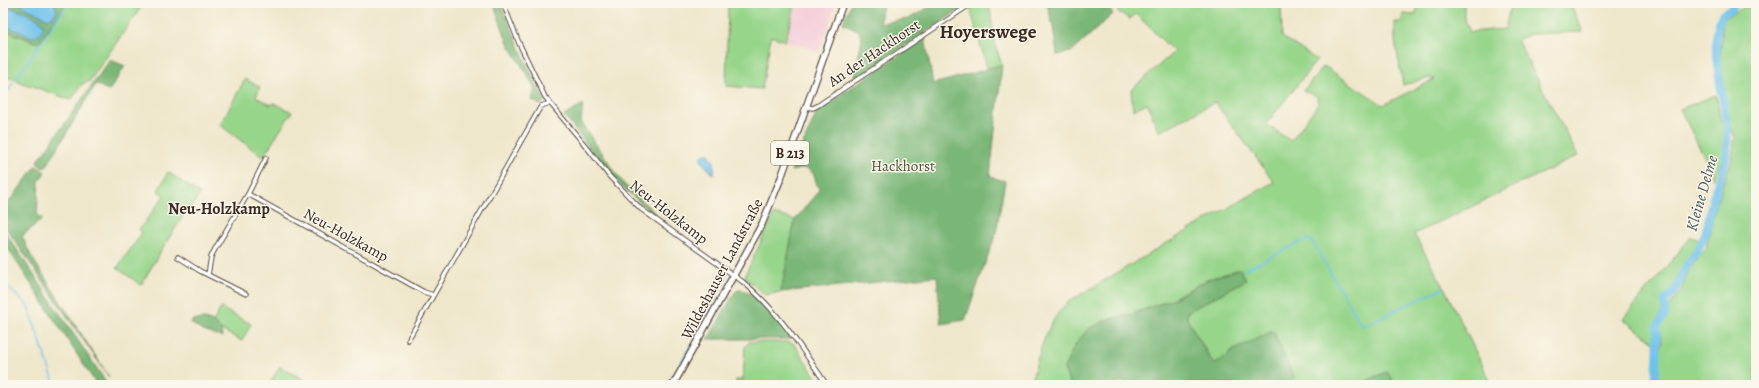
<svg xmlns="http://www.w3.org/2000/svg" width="1759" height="388" font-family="Alegreya,serif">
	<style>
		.built { fill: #f5cfda }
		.green { fill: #97d58b; stroke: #698054 }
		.forest { fill: #79b677; stroke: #5a704a }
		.water { fill: #70c2ec; stroke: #567685 }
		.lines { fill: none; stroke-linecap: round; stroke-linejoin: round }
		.stream { stroke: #70c2ec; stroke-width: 1.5 }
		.river { stroke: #70c2ec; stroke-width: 8 }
		.minor-casing { stroke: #564638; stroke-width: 5.5 }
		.secondary-casing { stroke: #564638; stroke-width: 7 }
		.primary-casing { stroke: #564638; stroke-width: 8 }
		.minor { stroke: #fff; stroke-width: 3.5 }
		.secondary { stroke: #fff; stroke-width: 5 }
		.primary { stroke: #fff; stroke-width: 5.5 }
		.labels { text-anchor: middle; stroke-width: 3; stroke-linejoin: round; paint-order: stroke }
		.shield { fill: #fbf7ec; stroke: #75685c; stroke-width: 1 }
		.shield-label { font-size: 14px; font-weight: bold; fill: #3b2a1e }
		.street-label { font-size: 15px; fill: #3b2a1e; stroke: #fbf7ec }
		.park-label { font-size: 15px; fill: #525539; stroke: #fbf7ec }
		.water-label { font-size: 16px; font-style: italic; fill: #4b585c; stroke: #fbf7ec }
		.neighbourhood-label { font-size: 16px; font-weight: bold; fill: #3b2a1e; stroke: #fbf7ec }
		.district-label { font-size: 19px; font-weight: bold; fill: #3b2a1e; stroke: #fbf7ec }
	</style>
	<rect width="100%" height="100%" fill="#fbf7ec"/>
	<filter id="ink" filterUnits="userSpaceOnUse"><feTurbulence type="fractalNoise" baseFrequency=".025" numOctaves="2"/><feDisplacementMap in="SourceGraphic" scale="8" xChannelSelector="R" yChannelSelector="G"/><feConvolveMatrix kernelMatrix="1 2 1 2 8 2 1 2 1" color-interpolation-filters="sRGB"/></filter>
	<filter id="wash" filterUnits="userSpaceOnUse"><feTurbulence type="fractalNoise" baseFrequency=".012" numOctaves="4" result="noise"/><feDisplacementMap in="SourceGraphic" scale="16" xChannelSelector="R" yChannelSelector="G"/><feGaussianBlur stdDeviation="0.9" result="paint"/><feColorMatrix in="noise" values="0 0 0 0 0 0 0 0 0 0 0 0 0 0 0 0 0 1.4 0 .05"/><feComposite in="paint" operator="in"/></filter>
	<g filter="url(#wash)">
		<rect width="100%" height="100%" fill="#efe7cb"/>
		<path class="built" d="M796,3h40l-16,49 -35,-11z"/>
		<path class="green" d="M68,3h76l-55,79 -6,1 -12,17 -68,-24v-46l35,13z
			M728,3h68l-11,38 -14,-5 -9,53 -36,-3z
			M989,3l7,44 6,18 -15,3 -17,-60z
			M1109,3h172l1,34 35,23 -51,64 25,17 27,-37 -1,-8 -14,-5 21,-25 59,39 52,-26 -6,-1 -26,7 -8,-44v-19h6l2,-8 13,1 1,-12h47v15l6,14 35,-3 6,-26h59l13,29 -52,2 -14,6 61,116 -164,78 30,53 48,98h-96l-9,-13 -31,13h-59l-24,-54 -39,19 -20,15 -27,-46v-7l59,-32 -37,-1 -39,21 -40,15 -21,4 -45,49 6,17h-40c9,-30 15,-61 38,-83l121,-72 85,-48 -59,-80 -56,30 -12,-29 -14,7 -2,-20 43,-38 -38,-38 -6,5 -13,-8z
			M1756,6v379h-101l7,-43 -2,-14 8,-12v-9l13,-16 8,-22 17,-21 10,-45 15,-41 4,-24 -6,-17 -10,-58 4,-44 21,-12z
			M245,79l15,8 -4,10 12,6 1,2 5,-2 18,9 -29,45 -43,-32z
			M1716,95l5,26 6,14 1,13 -15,31 -3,-11 -30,-59z
			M168,172l32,22 -9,13h-2l-27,42 -21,36 -24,-17 25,-35 -3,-3 25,-34 -6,-5z
			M774,214l21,6 -14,72 -16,3 -20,-17 1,-5z
			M1691,237l10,3 -7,13 -16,22 -3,13 -12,10v13l-9,17 3,8 -3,6 -31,-23z
			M221,308l30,16 -9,17 -21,-11 -8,-8z
			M749,342h37l8,2 27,41h-85v-5h7l2,-33z
			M280,366v1l34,18h-45z"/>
		<path class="forest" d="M3,3h18l3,4 24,12 8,-12 -2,-4h14l-30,40 -35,-13v-5l13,4 24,-9 -30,-13 -4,1 -3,3z
			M493,3h7l34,77 11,21 -5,4 -8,-5 3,-12 -27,-45z
			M851,3h32l-3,20 28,-4 29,-16h33l-116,76 8,-41 -3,-7 -16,-8z
			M1047,3h57l9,11 -42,38 -14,3 -4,-28z
			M925,38l8,46 69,-19 -12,112 15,4 -9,52 -31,87 -24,4 -4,-48 -156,16 14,-72 24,-30 -6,-17 -7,-5 -15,3 27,-61z
			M110,60l15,6 -16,25 -13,-7 -50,83 -5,-1 -4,-4z
			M583,104l-2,19 42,60 33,31 -2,1 -36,-32 -54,-67z
			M36,166l9,6 -6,9 -2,33 6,5 -21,17 9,20 78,121 -105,-152 2,-19z
			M3,229l105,156h-11l-94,-144z
			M1240,269l6,11 -59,32v7l27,46 20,-15 39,-19 24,54h-162l-13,-3 -16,3h-36l-6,-17 11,-23 13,-16 21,-10 21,-4 40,-15 39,-21z
			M741,289c22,11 36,31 50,50h-83l27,-47z
			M205,319l8,3 8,8 1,7 -19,-6 -12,-8 2,-3z
			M1387,372l9,13h-40z"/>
		<path class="water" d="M21,3h33l3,7 -3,6 -6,3 -24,-12z
			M10,7l23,9 7,4 4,6c-3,6 -6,11 -13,11l-28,-12v-14l3,-3z
			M708,153l6,8v13l-2,-1 -10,-11 -1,-4 2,-3z"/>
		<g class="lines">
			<path class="stream" d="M15,80l53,-77
				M3,98l10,-15
				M1244,270l61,-30h6l51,86 81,-38
				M3,283l25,23 27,79
				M694,339l33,-62
				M679,365l13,-22
				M668,385l9,-16"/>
			<path class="river" d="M1653,385c5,-10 5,-45 4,-58l8,-12v-15c12,-8 14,-18 19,-30 6,-10 14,-18 19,-31 6,-13 6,-29 11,-44 4,-14 12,-28 13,-43 5,-41 -22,-96 -6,-135 2,-5 7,-6 11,-8l3,-6"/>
		</g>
	</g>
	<g filter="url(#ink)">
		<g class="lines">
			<defs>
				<path id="minor" d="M503,3l16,40 26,54 44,53 20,26 32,33 102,73c35,28 58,66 84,103
					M806,107l7,1 4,-2 151,-100 9,-3
					M248,194l176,98 9,3
					M178,257l22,14 46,23
					M208,275l3,-18 4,-8 33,-55 18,-36
					M408,340l133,-234 9,-3"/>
				<path id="secondary" d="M1698,3h25"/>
				<path id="primary" d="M673,385l89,-161 19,-46 62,-175"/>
			</defs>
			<use href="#minor" class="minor-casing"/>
			<use href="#secondary" class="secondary-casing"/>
			<use href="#primary" class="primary-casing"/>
			<use href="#minor" class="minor"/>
			<use href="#secondary" class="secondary"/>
			<use href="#primary" class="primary"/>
		</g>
	</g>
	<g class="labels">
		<rect class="shield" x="771" y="141" width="38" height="24" rx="3"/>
		<g class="shield-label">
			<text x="790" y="158">B 213</text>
		</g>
		<g class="street-label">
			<text transform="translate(874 53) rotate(-34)" y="5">An der Hackhorst</text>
			<text transform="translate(669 212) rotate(38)" y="5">Neu-Holzkamp</text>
			<text transform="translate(346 235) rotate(29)" y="5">Neu-Holzkamp</text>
			<text transform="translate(722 269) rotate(-62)" y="5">Wildeshauser Landstraße</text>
		</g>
		<g class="park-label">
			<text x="903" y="171">Hackhorst</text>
		</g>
		<g class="water-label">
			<text transform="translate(1701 193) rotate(-74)" y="6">Kleine Delme</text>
		</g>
		<g class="neighbourhood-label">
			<text x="219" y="214">Neu-Holzkamp</text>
		</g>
		<g class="district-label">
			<text x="988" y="38">Hoyerswege</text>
		</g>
	</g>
	<rect width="1759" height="388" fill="none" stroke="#fbf7ec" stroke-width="16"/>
</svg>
